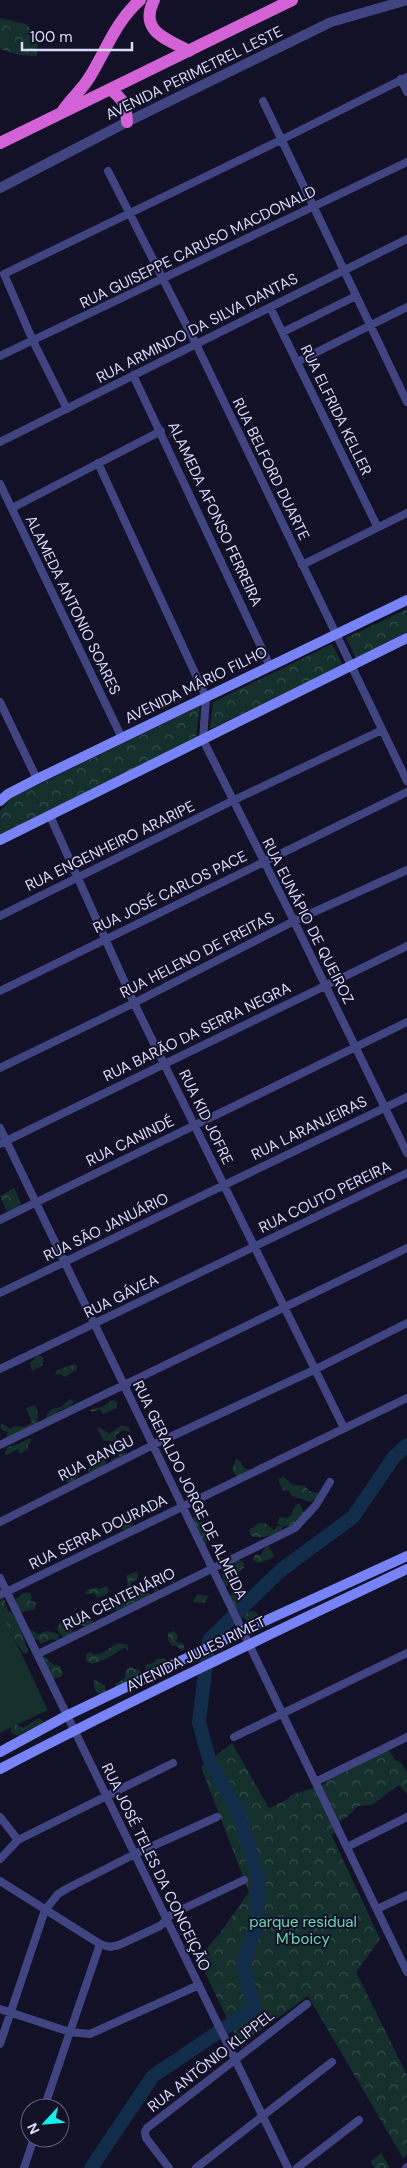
<svg xmlns="http://www.w3.org/2000/svg" width="407" height="2168" font-family="'DM Sans',sans-serif">
	<style>
		.grass { fill: #15302c }
		.forest { fill: url(#forest-crowns) }
		.lines { fill: none; stroke-linecap: round; stroke-linejoin: round }
		.river { stroke: #122d4a; stroke-width: 14 }
		.minor { stroke: #404582; stroke-width: 8 }
		.tertiary { stroke: #404582; stroke-width: 10 }
		.secondary { stroke: #7783f6; stroke-width: 10 }
		.trunk { stroke: #d262d6; stroke-width: 12 }
		.labels { text-anchor: middle; stroke-width: 4; stroke-linejoin: round; paint-order: stroke }
		.street-label { font-size: 15px; fill: #d9d9fc; stroke: #121127 }
		.park-label { font-size: 15px; fill: #69d8b0; stroke: #121127 }
	</style>
	<defs>
		<pattern id="forest-crowns" width="20" height="18" patternUnits="userSpaceOnUse" patternTransform="scale(1.25)"><rect width="20" height="18" fill="#15302c"/><path d="M2 6a3 3 0 1 1 6 0M12 15a3 3 0 1 1 6 0" fill="none" stroke="#364d4c"/></pattern>
	</defs>
	<rect width="100%" height="100%" fill="#121127"/>
	<path class="grass" d="M0,1608l48,102 -48,23z"/>
	<path class="forest" d="M0,18l26,6 12,13 -1,19 -18,-1 -19,-6z
		M407,609v23l-51,26 -10,-20z
		M332,644l11,21 -133,64 3,-27z
		M200,706l-4,32 -196,97v-24l11,-13z
		M14,1188l7,16 -1,3 -13,5 -7,-16z
		M38,1355l5,2v8l-11,6 -2,-8z
		M76,1364l1,5 -12,8 -5,-3 -5,1 2,-5z
		M70,1399l4,3 -4,4 -12,5 -3,5 -8,3 -1,-3 6,-7 9,-2z
		M112,1400l5,2v6l-14,6 -3,-5 -8,3 -2,-2 14,-4z
		M35,1405l3,6 -1,12c-11,6 -18,9 -28,15l-3,-1 2,-5 -6,-2 -2,-5 3,-1 7,5 5,-3c7,1 11,2 17,-4l-6,-14z
		M122,1425l6,2 3,5 -8,-2 -8,5 11,22 -13,5 -2,-2 8,-4 -6,-15h-9l-7,-12 2,-2 10,7z
		M30,1438l2,2 -4,5v6l-3,-1 -4,4 -3,-5 -11,6 -2,-1 2,-7 9,-2z
		M100,1450h4l2,5v11l-17,7 -2,-4 10,-6 -2,-10z
		M236,1459l5,3 3,6 6,2 -11,9 -7,-9z
		M79,1471v3l-6,9 -7,-1 1,-6z
		M284,1477l9,8 12,1 4,5 9,2 1,3 -8,6 -19,-6 -3,-5 -6,-1 -5,-11z
		M151,1502l6,3 -4,4 -6,3 -5,-3c-10,4 -7,10 -11,19l-5,2 -5,-1c1,-4 2,-9 4,-13 4,-7 18,-13 26,-14z
		M299,1503l6,12c-6,6 -12,13 -22,11l-2,6c-10,4 -20,7 -30,4l-2,-6 10,-7h6l9,7 3,-4h5l-5,-3 3,-6 6,1 6,-3 1,-6z
		M197,1515c7,5 11,25 9,33l-14,-29z
		M268,1546l4,5 2,6 -16,6 -5,-3 2,-5h6l3,-6z
		M237,1559l6,3 1,6 -10,6 -6,11 -3,2 -3,-12 2,-5 6,-2 1,-6z
		M135,1572l3,1v6l-7,4v3l3,1 3,5 15,2 3,-2 -3,-9 2,-2 5,10 -40,20 -5,-2 5,-8 6,-1 5,-4 -4,-9 2,-5 -2,-6z
		M106,1586l3,4 -2,4 -10,4 -3,-5 -9,1c1,-6 11,-7 15,-5z
		M242,1587l5,3 1,7 -6,4 -1,6 -5,3 -7,-12 3,-6z
		M23,1593h7l2,4 -2,4 6,1 -1,7 -13,3 -5,-5 -1,-8z
		M197,1594l12,2 -5,7 -11,-1z
		M4,1599l4,12c9,3 15,28 20,39l-1,3h-3c-3,-1 -23,-39 -24,-44 0,-3 0,-6 0,-8z
		M255,1611l8,9 -12,3 -8,-5v-6z
		M78,1614l13,4 3,5 -5,3h-15l-2,3 2,4 -10,6 -7,-10 3,-6 6,-1 4,4 3,-8z
		M28,1628l10,6 9,-3 12,3v3l-1,3 -6,-1 -12,5 -1,-4 -7,-1z
		M174,1631l4,5 -2,6 8,2v5l-2,2 -5,-5h-5l-4,-6v-7z
		M118,1643l9,2 1,5 -4,-2 -18,11 -14,5 -6,-3v-7l6,-2 1,3 9,-2z
		M44,1657l10,8 6,1 3,8 -2,3 -8,2 -12,-20z
		M163,1658l3,2 8,-1 -24,14 -5,-3 1,-5 7,-2 4,-4z
		M130,1667l9,3 3,5 -26,12 -1,-3 10,-6v-7z
		M94,1680l11,5 1,9 -6,1c-5,-4 -7,-9 -6,-15z
		M39,1718l5,4c-9,6 -19,8 -26,14l-8,-4 2,-6 5,-1 6,3z
		M232,1743l37,65 19,-9 3,-4 32,-10 7,-7 12,-4 37,-23 9,-2 7,11 6,3 6,9v22l-8,-9 -27,20 -14,1 -11,11 -7,4v12l-9,1 49,105 -24,33 51,103v80l-4,3 -95,-162 -68,49 -42,-87 22,-25 29,-41 -48,-125z
		M381,2153l9,15h-15l-5,-6z"/>
	<g class="lines">
		<path class="river" d="M91,2168l62,-92 101,-68 -11,-45 13,-38 3,-44 -19,-65 -31,-57 -10,-37 10,-82 72,-70 72,-53 41,-60 13,-12"/>
		<path class="minor" d="M401,79l6,13
			M263,101l144,301
			M108,171l88,173 211,437
			M270,307l107,219
			M283,332l73,-36
			M0,356l407,-194
			M297,362l110,-55
			M133,375l137,291
			M67,409l-34,-68 -29,-67 277,-134 126,-63
			M0,442l407,-203
			M98,463l108,234 -3,43 91,181 113,232
			M0,484l122,254
			M12,508l149,-77
			M302,565l105,-52
			M0,702l37,77
			M50,816l84,187 210,425
			M0,916l232,-115 150,-71
			M0,991l407,-199
			M0,1068l134,-65 160,-82 113,-51
			M0,1128l407,844
			M0,1144l407,-198
			M0,1220l407,-198
			M0,1293l407,-196
			M0,1369l407,-196
			M0,1445l407,-197
			M0,1522l153,-77 161,-75 93,-47
			M0,1578l288,590
			M0,1595l407,-197
			M38,1654l257,-126 21,-23 14,-23
			M234,1737l173,-84
			M315,1782l92,-45
			M0,1817l18,23
			M347,1847l60,-30
			M0,1859l18,-19 155,-77
			M0,1881l100,63 10,3 9,-2 41,-19 12,-12 72,-34
			M377,1909l30,-14
			M0,2009l70,23 20,2 109,-49
			M0,2044l45,-134 13,-16 10,-6 67,-34 82,-37
			M44,2108l56,-164
			M24,2168l10,-30
			M169,2168l-23,-30 -1,-6 2,-4 160,-124
			M196,2168l136,-106
			M297,2168l62,-48
			M406,2168l1,-1"/>
		<path class="tertiary" d="M0,188l127,-66 204,-100 76,-22"/>
		<path class="secondary" d="M0,801l8,-7 29,-15 370,-179
			M0,840l407,-202
			M0,1752l68,-37 175,-84 164,-75
			M0,1769c134,-70 270,-135 407,-200"/>
		<path class="trunk" d="M154,0c-16,32 14,39 35,51
			M110,89c14,11 16,16 17,33
			M62,112c8,-13 19,-21 27,-34 17,-27 26,-56 51,-78
			M0,143l292,-143"/>
	</g>
	<g class="labels">
		<g class="street-label">
			<text transform="translate(194 73) rotate(-26)" y="5">AVENIDA PERIMETREL LESTE</text>
			<text transform="translate(198 247) rotate(-26)" y="5">RUA GUISEPPE CARUSO MACDONALD</text>
			<text transform="translate(197 328) rotate(-27)" y="5">RUA ARMINDO DA SILVA DANTAS</text>
			<text transform="translate(336 410) rotate(64)" y="5">RUA ELFRIDA KELLER</text>
			<text transform="translate(271 469) rotate(64)" y="5">RUA BELFORD DUARTE</text>
			<text transform="translate(215 514) rotate(65)" y="5">ALAMEDA AFONSO FERREIRA</text>
			<text transform="translate(73 605) rotate(64)" y="5">ALAMEDA ANTONIO SOARES</text>
			<text transform="translate(196 685) rotate(-26)" y="5">AVENIDA MÁRIO FILHO</text>
			<text transform="translate(110 846) rotate(-26)" y="5">RUA ENGENHEIRO ARARIPE</text>
			<text transform="translate(170 892) rotate(-26)" y="5">RUA JOSÉ CARLOS PACE</text>
			<text transform="translate(308 921) rotate(63)" y="5">RUA EUNÁPIO DE QUEIROZ</text>
			<text transform="translate(197 955) rotate(-27)" y="5">RUA HELENO DE FREITAS</text>
			<text transform="translate(197 1032) rotate(-26)" y="5">RUA BARÃO DA SERRA NEGRA</text>
			<text transform="translate(206 1117) rotate(64)" y="5">RUA KID JOFRE</text>
			<text transform="translate(309 1128) rotate(-26)" y="5">RUA LARANJEIRAS</text>
			<text transform="translate(130 1141) rotate(-26)" y="5">RUA CANINDÉ</text>
			<text transform="translate(325 1197) rotate(-26)" y="5">RUA COUTO PEREIRA</text>
			<text transform="translate(106 1227) rotate(-26)" y="5">RUA SÃO JANUÁRIO</text>
			<text transform="translate(121 1296) rotate(-26)" y="5">RUA GÁVEA</text>
			<text transform="translate(96 1458) rotate(-27)" y="5">RUA BANGU</text>
			<text transform="translate(190 1490) rotate(64)" y="5">RUA GERALDO JORGE DE ALMEIDA</text>
			<text transform="translate(98 1532) rotate(-26)" y="5">RUA SERRA DOURADA</text>
			<text transform="translate(119 1599) rotate(-26)" y="5">RUA CENTENÁRIO</text>
			<text transform="translate(196 1654) rotate(-26)" y="5">AVENIDA JULES RIMET</text>
			<text transform="translate(156 1867) rotate(64)" y="5">RUA JOSÉ TELES DA CONCEIÇÃO</text>
			<text transform="translate(211 2061) rotate(-38)" y="5">RUA ANTÔNIO KLIPPEL</text>
		</g>
		<g class="park-label">
			<text x="303" y="1927">parque residual<tspan x="303" dy="17">M'boicy</tspan></text>
		</g>
	</g>
	<g transform="translate(45 2123) rotate(244)"><circle r="24" fill="#121127" stroke="#62617c"/>
	<path d="M0-4L9 19L0 12L-9 19Z" fill="#13efeb"/>
	<text y="-8" font-size="14" font-weight="bold" text-anchor="middle" fill="#d9d9fc">N</text>
	</g>
	<path d="M22 42v8h110v-8" fill="none" stroke="#d9d9fc" stroke-width="2.5"/>
	<text x="30" y="42" font-size="15" fill="#d9d9fc" stroke="#121127" stroke-width="4" paint-order="stroke">100 m</text>
</svg>
